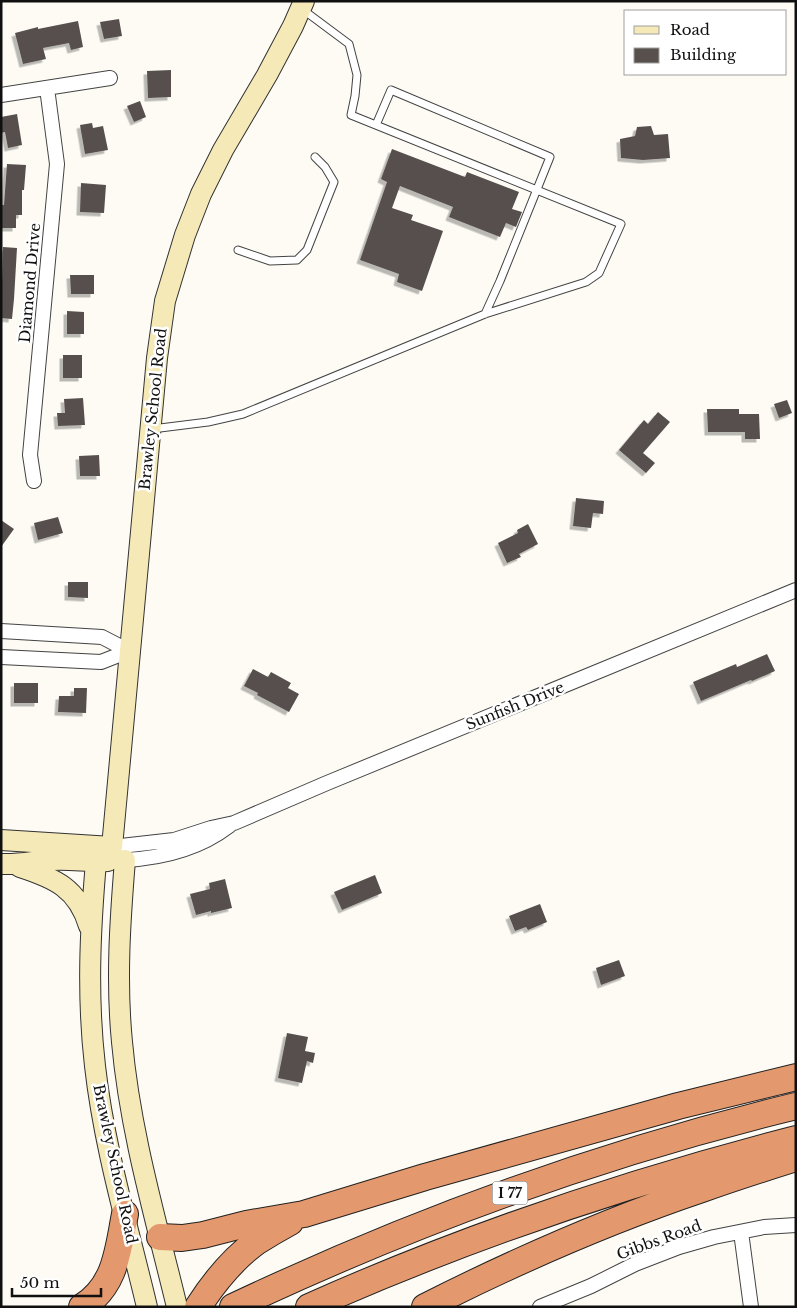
<svg xmlns="http://www.w3.org/2000/svg" width="797" height="1308" font-family="'Libre Baskerville',serif">
	<style>
		.building { fill: #57504d; filter: url(#shadow) }
		.lines { fill: none; stroke-linecap: round; stroke-linejoin: round }
		.lane-casing { stroke: #434343; stroke-width: 9 }
		.street-casing { stroke: #434343; stroke-width: 16 }
		.secondary-casing { stroke: #323232; stroke-width: 22 }
		.highway-casing { stroke: #212121; stroke-width: 28 }
		.lane { stroke: #fff; stroke-width: 7 }
		.street { stroke: #fff; stroke-width: 14 }
		.secondary { stroke: #f5e9b7; stroke-width: 20 }
		.highway { stroke: #e3986d; stroke-width: 26 }
		.labels { text-anchor: middle; stroke-width: 5; stroke-linejoin: round; paint-order: stroke }
		.shield { fill: #fff; stroke: #585858; stroke-width: 1 }
		.shield-label { font-size: 14px; font-weight: bold; fill: #101010 }
		.street-label { font-size: 15px; fill: #101010; stroke: #fff }
	</style>
	<defs>
		<filter id="shadow"><feDropShadow dx="-3.5" dy="3.5" stdDeviation="0" flood-color="#0004"/></filter>
	</defs>
	<rect width="100%" height="100%" fill="#fdfbf4"/>
	<path class="building" d="M119,19l3,17 -18,3 -4,-17z
		M78,21l5,26 -12,3 -2,-7 -26,5 3,11 -23,5 -8,-31 23,-6v2z
		M171,70v27l-23,1 -1,-27z
		M140,101l6,16 -12,5 -7,-16z
		M17,114l5,31 -14,3 -3,-16 -4,1v-16z
		M92,123l1,5 10,-2 5,24 -23,4 -5,-29z
		M651,126l3,9 14,-1 2,24 -27,2 -22,-2 -1,-19 15,-3 2,-9z
		M392,149l73,28 2,-5 52,20 -7,17 10,3 -6,15 -10,-4 -6,14 -51,-20 4,-10 -53,-21 -8,22 21,7 -2,5 32,11 -21,60 -25,-9 2,-8 -39,-14 27,-78 -6,-3z
		M7,164l19,1 -2,25h-2v25h-6v13h-15v-23h3z
		M81,183l25,2 -2,28 -24,-1z
		M3,247l14,1 -3,51 -2,20 -11,-1z
		M70,275h24v19h-23z
		M67,311l17,1v22h-17z
		M63,355h19v23h-19z
		M83,398l2,27 -27,1 -1,-13h8l-1,-14z
		M787,400l5,13 -13,5 -5,-14z
		M707,409h32v5h20l1,25h-15v-7h-37z
		M658,412l12,10 -27,31 12,10 -9,10 -27,-23 25,-30 4,4z
		M99,455l1,21h-20l-1,-20z
		M576,498l28,3 -1,13 -10,-1 -2,15 -18,-2z
		M58,517l5,16 -25,7 -4,-17z
		M1,520l13,9 -13,18z
		M528,524l10,20 -19,10 2,3 -14,6 -9,-20 20,-10 -1,-3z
		M68,582h20v16l-20,-1z
		M767,654l8,17 -23,10 -1,-1 -50,21 -8,-19 43,-18 1,3z
		M253,669l15,8 3,-5 20,11 -3,5 11,6 -10,18 -32,-17 1,-2 -14,-7z
		M14,683h24v20h-24z
		M74,688h13l-1,25 -28,-1 1,-16h15z
		M375,875l7,18 -40,17 -8,-18z
		M225,879l7,29 -21,5v-2l-15,4 -6,-21 20,-5 -1,-6z
		M540,904l7,18 -19,8 -2,-3 -11,4 -6,-15z
		M619,960l6,16 -24,9 -5,-17z
		M287,1033l21,4 -3,14 10,2 -2,10 -6,-2 -5,22 -24,-5z"/>
	<g class="lines">
		<defs>
			<path id="lane" d="M376,125l15,-35 159,67 -50,124 -15,33
				M238,250l32,11 27,-1 10,-10 27,-68 -9,-15 -10,-10
				M152,429l56,-7 35,-8 242,-100 101,-32 13,-9 22,-49 -270,-109 4,-19 2,-21 -8,-31 -47,-35"/>
			<path id="street" d="M1,95l109,-17
				M34,481l-4,-26 27,-291 -10,-76
				M1,631l101,6 27,14
				M1,657l100,5 28,-11
				M112,847l62,-7 37,-12 23,-5 93,-40 469,-193
				M125,860c38,-2 74,-11 104,-34
				M741,1232l10,75
				M540,1307l51,-21 44,-22 44,-17 35,-10 50,-10 32,-2"/>
			<path id="secondary" d="M1,840l111,7
				M125,860c-5,61 -9,121 -3,182 8,90 34,178 55,265
				M1,864c18,1 34,-3 52,-4 18,-1 37,2 55,1
				M20,867c34,11 58,21 69,59
				M147,1307c-19,-80 -43,-160 -52,-241 -8,-69 -5,-135 1,-204l16,-15 45,-489 8,-57 20,-66 16,-41 22,-44 44,-75 26,-49 11,-25"/>
			<path id="highway" d="M160,1237l22,1 21,-3 43,-11 58,-10 121,-37 253,-71 118,-29
				M82,1307c34,-21 36,-57 43,-93
				M198,1307c16,-25 35,-48 58,-65 11,-7 23,-14 34,-20
				M233,1307c180,-85 369,-154 563,-201
				M309,1307c157,-70 320,-125 487,-168
				M425,1307c89,-45 182,-86 277,-118 31,-11 62,-21 94,-31"/>
		</defs>
		<use href="#lane" class="lane-casing"/>
		<use href="#street" class="street-casing"/>
		<use href="#secondary" class="secondary-casing"/>
		<use href="#highway" class="highway-casing"/>
		<use href="#lane" class="lane"/>
		<use href="#street" class="street"/>
		<use href="#secondary" class="secondary"/>
		<use href="#highway" class="highway"/>
	</g>
	<g class="labels">
		<rect class="shield" x="492.5" y="1181.5" width="35" height="23" rx="4"/>
		<g class="shield-label">
			<text x="510" y="1198">I 77</text>
		</g>
		<g class="street-label">
			<text transform="translate(30 283) rotate(-85)" y="5">Diamond Drive</text>
			<text transform="translate(153 409) rotate(-84)" y="5">Brawley School Road</text>
			<text transform="translate(515 706) rotate(-22)" y="5">Sunfish Drive</text>
			<text transform="translate(115 1164) rotate(78)" y="5">Brawley School Road</text>
			<text transform="translate(659 1240) rotate(-20)" y="5">Gibbs Road</text>
		</g>
	</g>
	<rect width="797" height="1308" fill="none" stroke="#101010" stroke-width="5"/>
	<rect x="624" y="10" width="162" height="65" fill="#ffffff" stroke="#9f9f9f"/>
	<rect x="634" y="26" width="25" height="8" fill="#f5e9b7" stroke="#9f9f9f"/>
	<text x="670" y="35" font-size="15" fill="#101010">Road</text>
	<rect x="634" y="48" width="25" height="15" fill="#57504d" stroke="#9f9f9f"/>
	<text x="670" y="60" font-size="15" fill="#101010">Building</text>
	<path d="M12 1288v8h89v-8" fill="none" stroke="#101010" stroke-width="2.5"/>
	<text x="20" y="1288" font-size="15" fill="#101010" stroke="#ffffff" stroke-width="4" paint-order="stroke">50 m</text>
</svg>
